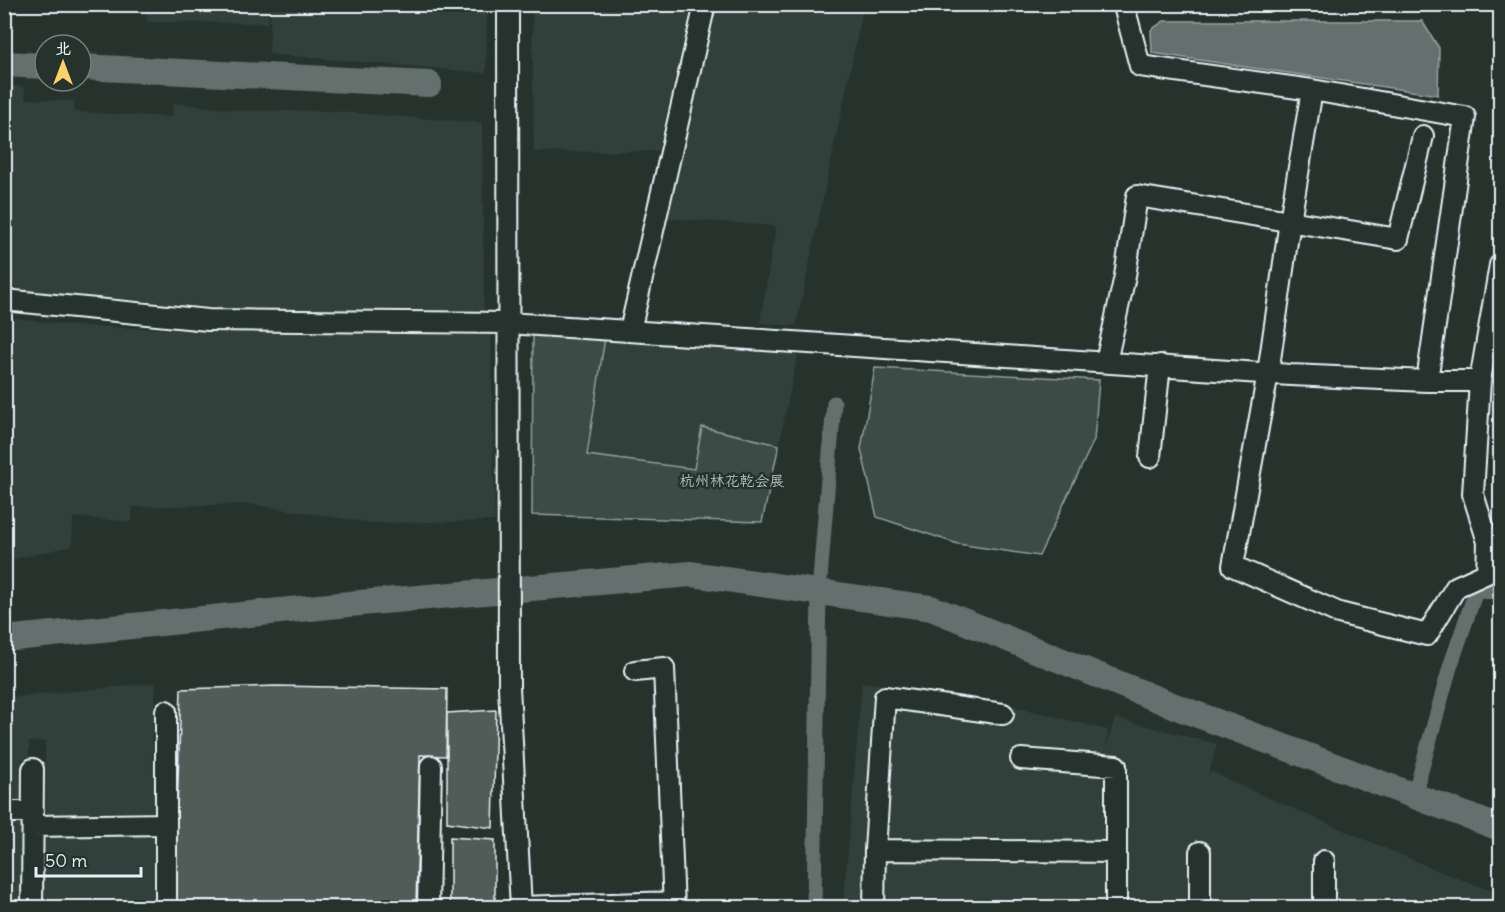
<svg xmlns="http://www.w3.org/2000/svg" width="1505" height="912" font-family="Delius,'LXGW WenKai TC',sans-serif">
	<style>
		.built { fill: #333f3a }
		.green { fill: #3e4b47; stroke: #939ea0; stroke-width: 1.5 }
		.water { fill: #636f6d; stroke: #98a3a5; stroke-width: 1.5 }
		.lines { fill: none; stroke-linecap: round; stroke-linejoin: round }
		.canal { stroke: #636f6d; stroke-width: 15 }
		.river { stroke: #636f6d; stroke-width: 26 }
		.building { fill: #505c59; stroke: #e8f1f8; stroke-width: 1.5 }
		.minor-casing { stroke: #e8f1f8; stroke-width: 24 }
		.minor { stroke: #26332d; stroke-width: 20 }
		.labels { text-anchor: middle; stroke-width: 5; stroke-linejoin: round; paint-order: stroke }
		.park-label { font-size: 15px; fill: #b5bfc3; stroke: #26332d }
	</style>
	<rect width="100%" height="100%" fill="#26332d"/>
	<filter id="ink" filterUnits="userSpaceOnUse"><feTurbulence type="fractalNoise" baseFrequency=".0167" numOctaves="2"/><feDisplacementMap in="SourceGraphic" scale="12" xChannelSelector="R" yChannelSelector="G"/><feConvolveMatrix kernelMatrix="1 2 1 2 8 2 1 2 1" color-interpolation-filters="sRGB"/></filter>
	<g filter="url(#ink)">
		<path class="built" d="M715,4l149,1 -68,321 -36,-3 16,-97 -110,-8 39,-210h9z
			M147,5h122l-1,18 -121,-1z
			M271,5h216l-1,68 -217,-19z
			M532,5h160l-34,146 -124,1z
			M4,85l21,2v12l49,2v11l99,5 -1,-14 74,8h83l153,12 2,192 -242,-5 -225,-20 -5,-8h-7z
			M5,317l73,9 172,6 241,3 4,186 -123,2 -122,-19 -118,3v15l-59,-5 -1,29 -67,15z
			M605,337l193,15 -19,93 -77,-18 -7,42 -108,-14z
			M862,682l119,16 127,32 -2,17 9,-29 102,26 -9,32 3,-5 23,12 202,87 64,24v14h-657z
			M156,683l-4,53 3,75 -109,4 -1,-74 -16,1v17l-8,1 3,43 -19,-1v-104z
			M4,819h20l-1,88h-18z
			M154,833l-1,74h-110v-70z"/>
		<path class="green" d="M533,330l72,7 -18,118 107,14 8,-42 77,18 -17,77 -230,-7z
			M875,368l224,12 -5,60 -55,116 -81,-12 -81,-27 -16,-68z"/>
		<path class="water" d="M1164,21h258l17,27 -1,47 -286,-42 -1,-23z"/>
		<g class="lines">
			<path class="canal" d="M1414,796l36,-129 26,-76 24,1
				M814,908l5,-316 15,-189"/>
			<path class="river" d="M4,64l41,2
				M81,67l348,17
				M4,639l345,-35 342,-30 240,34 246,99 323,121"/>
		</g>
		<path class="building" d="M275,686l172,3 -1,67 -26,-1 -4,151 -242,-1 7,-216z
			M496,710l-3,118 -46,-6v-109z
			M450,837l45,3v68h-45z"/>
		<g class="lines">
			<defs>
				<path id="minor" d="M508,4l1,683 12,221
					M1125,10l15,56 172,24 -22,131 -22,152 -35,193 106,47 88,22 29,-48 31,-14 1,-31 -15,-48 7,-113 20,-116
					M1312,90l153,27 -38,264
					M4,300l204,20 300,3 783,52 136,6h53
					M630,331l75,-327
					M1106,362l19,-86 12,-80 261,43 25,-103
					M1150,457l10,-92
					M635,671l29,-3 10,240
					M1021,759l95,7v142
					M4,812h29
					M33,826l133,-2
					M875,850l10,-153 118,17
					M1200,852v56
					M1324,861v47
					M520,907l154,-5
					M32,908l1,-139
					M166,908v-197
					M428,908l3,-142
					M874,908l1,-58 241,2"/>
			</defs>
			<use href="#minor" class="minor-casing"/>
			<use href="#minor" class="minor"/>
		</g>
	</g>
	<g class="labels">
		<g class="park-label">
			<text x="732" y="486">杭州林花乾会展</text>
		</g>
	</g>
	<rect width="1505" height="912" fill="none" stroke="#26332d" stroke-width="24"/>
	<rect x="12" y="12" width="1481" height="888" fill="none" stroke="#e8f1f8" stroke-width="2" filter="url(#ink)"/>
	<g transform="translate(63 63)"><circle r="28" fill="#26332d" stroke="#747f7e" stroke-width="1.5"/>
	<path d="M0-4.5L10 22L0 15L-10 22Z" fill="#ffd166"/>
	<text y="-9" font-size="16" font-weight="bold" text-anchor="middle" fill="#e8f1f8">北</text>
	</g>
	<path d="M36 867v9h105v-9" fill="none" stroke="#e8f1f8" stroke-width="3"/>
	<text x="45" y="867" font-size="18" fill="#e8f1f8" stroke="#26332d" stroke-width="4.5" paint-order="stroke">50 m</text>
</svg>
